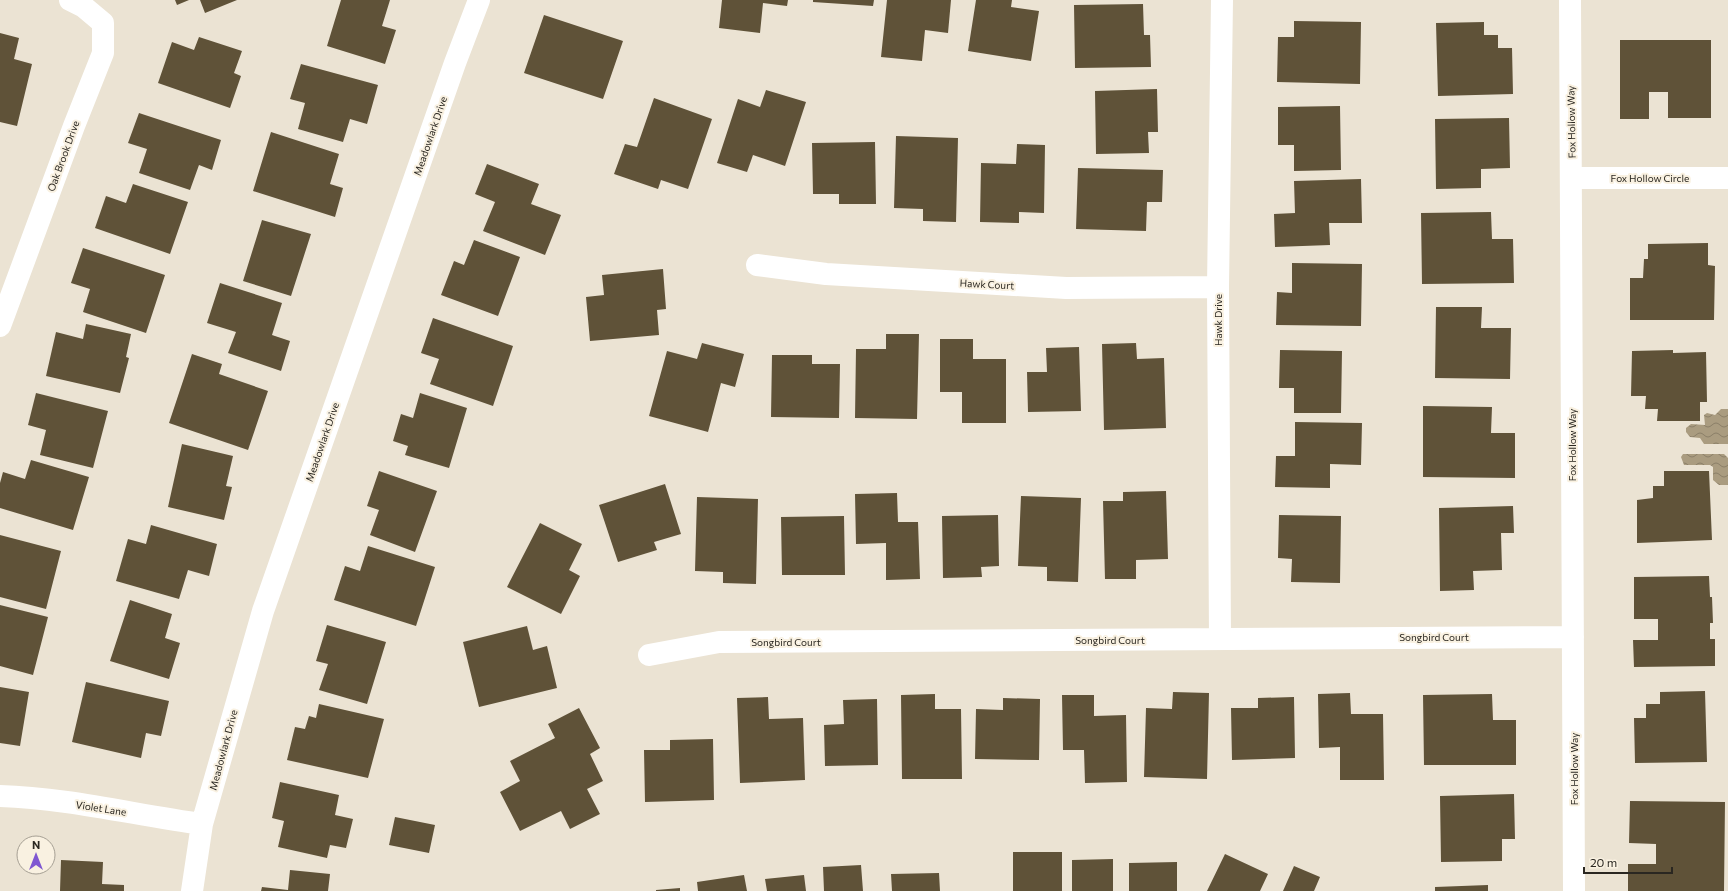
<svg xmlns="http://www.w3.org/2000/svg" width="1728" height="891" font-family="Commissioner,sans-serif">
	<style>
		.water { fill: url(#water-waves) }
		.building { fill: #5f5238 }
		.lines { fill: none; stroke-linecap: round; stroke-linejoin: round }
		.minor { stroke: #fff; stroke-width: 22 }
		.labels { text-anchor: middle; stroke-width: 4; stroke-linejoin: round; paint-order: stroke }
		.street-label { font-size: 10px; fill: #2a2721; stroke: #f9f1e1 }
	</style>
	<defs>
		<pattern id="water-waves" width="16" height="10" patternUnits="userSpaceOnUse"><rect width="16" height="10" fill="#aa9c80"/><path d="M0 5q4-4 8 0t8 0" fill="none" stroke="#8b7f68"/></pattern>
	</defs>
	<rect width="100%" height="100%" fill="#ebe3d3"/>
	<path class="water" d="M1721,409h7v35h-24l-4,-6 -10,-1 -4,-5v-4l5,-4 14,1 -1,-10 3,-2 8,2z
		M1683,454h41l4,4v27h-9l-6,-5v-13l-3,-2h-26l-3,-8z"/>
	<path class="building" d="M175,0h14l-12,5z
		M200,0h37l-32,13z
		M341,0h49l-8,26 14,4 -11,34 -58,-18z
		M722,0h66l-1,6 -24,-3 -3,30 -41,-5z
		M813,0h61l-1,6 -60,-4z
		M887,0h64l-3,33 -23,-3 -3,31 -41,-4z
		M976,0h36l-1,7 28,4 -8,50 -63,-10z
		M1143,4l1,31h6l1,32 -76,1 -1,-63z
		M544,15l79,26 -20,58 -79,-26z
		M1294,21l67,1 -1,62 -83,-2 1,-45h16z
		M1484,22v13h14v13h14l1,46 -75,2 -2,-73z
		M0,33l19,5 -5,21 18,5 -15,62 -17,-4z
		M199,37l43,14 -8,22 7,3 -11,32 -72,-25 14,-41 22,8z
		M1620,40h91v78h-43v-26h-19v27h-29z
		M301,64l77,21 -11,39 -17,-5 -7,23 -45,-13 7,-26 -15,-4z
		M1157,89l1,43h-10l1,21 -53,1 -1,-63z
		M766,90l40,12 -21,64 -32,-11 -6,17 -30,-9 21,-64 22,8z
		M654,98l58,21 -24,70 -27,-9 -3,9 -44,-15 11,-30 12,3z
		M1340,106l1,64 -47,1v-26h-16v-38z
		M139,113l82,27 -9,30 -13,-5 -9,25 -51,-17 8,-24 -19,-6z
		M1509,118l1,50 -29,1v19l-45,1 -1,-70z
		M271,132l68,22 -9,30 13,4 -8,29 -82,-26z
		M896,136l62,2 -2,84 -33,-1v-12l-29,-1z
		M875,142l1,62h-37v-10h-26l-1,-51z
		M1017,144l28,1 -1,68 -25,-1v11l-39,-1 1,-59 35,1z
		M487,164l52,20 -8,20 30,11 -16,40 -62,-24 12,-29 -20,-8z
		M1078,168l85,2 -1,32h-15l-1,29 -70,-2z
		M1361,179l1,44h-33l1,22 -55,2 -1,-33 21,-1 -1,-32z
		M133,184l55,18 -18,52 -75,-26 11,-32 20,7z
		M1491,212l1,27h21l1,44 -92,1 -1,-71z
		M262,220l49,14 -20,62 -48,-15z
		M474,240l46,17 -22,59 -57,-21 13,-34 10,4z
		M1708,243v22l7,1 -1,54h-84v-42h13l1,-19h4v-15z
		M83,248l82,27 -19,58 -63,-21 7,-23 -19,-6z
		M1292,263l70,1 -1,62 -85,-1 1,-33 15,1z
		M663,269l3,40 -9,1 2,25 -69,6 -4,-44 18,-2 -2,-20z
		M220,283l62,20 -10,32 18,6 -9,30 -53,-18 8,-21 -29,-9z
		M1436,307h46l-1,21h30l-1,51 -75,-1z
		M433,318l80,28 -20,60 -63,-22 9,-25 -18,-6z
		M86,324l45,10 -5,23 3,1 -9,35 -74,-17 10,-44 27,7z
		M886,334h33l-2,85 -62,-1 1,-69h30z
		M940,339h33v20h33v64h-44v-31h-22z
		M702,343l42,11 -9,33 -14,-4 -13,49 -59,-16 18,-65 30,8z
		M1136,343l1,16 27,-1 2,70 -62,2 -2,-86z
		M1079,347l2,64 -53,1 -1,-40h20l-1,-24z
		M1280,350l62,1 -1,62h-47v-25h-15z
		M1673,350v3l33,-1 1,50h-7v19h-43l1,-12h-13l1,-13h-15l1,-45z
		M192,354l30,10 -3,10 49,17 -20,59 -79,-27z
		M772,355h40v9h28l-1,54 -68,-1z
		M36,393l72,18 -15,57 -53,-13 6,-25 -18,-5z
		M420,393l47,15 -18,60 -44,-13 3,-9 -15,-5 8,-27 12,4z
		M1423,406l69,1 -1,26h24v45l-92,-1z
		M1295,422l67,1 -1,42 -31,-1v24l-55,-1 1,-31h19z
		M182,444l51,12 -7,30 6,1 -8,33 -56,-13z
		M31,460l58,17 -16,53 -73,-22v-25l3,-11 22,7z
		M379,471l58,20 -22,61 -45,-17 9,-25 -12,-4z
		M1664,471h45l3,69 -75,3v-43l16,-2v-12h11z
		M665,484l16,50 -27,8 3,8 -39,12 -19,-57z
		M1166,491l2,68 -32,1v19h-31l-2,-78h20v-9z
		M897,493l1,29h20l2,57 -34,1v-37l-30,1 -1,-50z
		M1021,496l60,2 -3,84 -31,-1v-14l-29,-1z
		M697,497l61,2 -2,85 -33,-1v-11l-28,-1z
		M1513,506l1,27h-13l1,37 -29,1 1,19 -34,1 -1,-83z
		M998,515l1,51 -18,1 1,10 -39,1 -1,-62z
		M1279,515l62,1 -1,67 -49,-1 1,-23 -14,-1z
		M844,516l1,59h-63l-1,-58z
		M540,523l42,21 -13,26 11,6 -19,38 -54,-27z
		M151,525l66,19 -8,32 -21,-6 -9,29 -63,-18 12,-42 18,5z
		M0,535l61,16 -15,58 -46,-12z
		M368,546l67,21 -19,59 -82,-26 11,-34 15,5z
		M1709,576l1,21h2l1,26h-3v16h5v27l-81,1 -1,-27h25v-21h-24v-42z
		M130,600l42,14 -7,24 15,5 -11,36 -59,-18z
		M0,605l48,12 -15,58 -33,-9z
		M327,625l59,17 -19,62 -48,-14 9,-26 -12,-3z
		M527,626l6,24 14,-4 10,42 -78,19 -16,-65z
		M86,682l83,19 -8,35 -15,-3 -5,25 -69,-16z
		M0,687l29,5 -9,54 -20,-3z
		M1705,691l2,71 -72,1 -1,-45h12v-14h14v-12z
		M1173,692l36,1 -2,86 -63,-2 2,-69 26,1z
		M1350,693l1,21h32l1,66h-44v-33l-21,1 -1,-54z
		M935,694v15h26l1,70h-60l-1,-84z
		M1492,694l1,26h23v45h-92l-1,-70z
		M1062,695h32v21l32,-1 1,67 -42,1 -1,-33h-21z
		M768,697l1,22 34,-1 2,62 -65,3 -3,-85z
		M1294,697l1,61 -63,2 -1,-52h27v-10z
		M1003,698l37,1 -1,61 -64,-1 1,-50 27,1z
		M877,699l1,66 -53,1 -1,-41 20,-1 -1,-24z
		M319,704l65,15 -16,59 -81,-18 8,-33 10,2 4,-13 7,2z
		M579,708l21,40 -10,6 13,27 -16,8 13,25 -30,15 -9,-18 -41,20 -20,-39 20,-11 -10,-20 45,-23 -7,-14z
		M713,739l1,61 -69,2 -1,-52h26v-10z
		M280,782l59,13 -4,20 18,4 -7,29 -16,-3 -3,13 -49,-11 6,-26 -12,-3z
		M1514,794l1,45h-13v22l-61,1 -1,-66z
		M1630,801l95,1 -1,89h-96v-27h28v-20l-27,-1z
		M395,817l40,8 -6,28 -40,-8z
		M1013,852h49v39h-49z
		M1225,854l43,20 -8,17h-53z
		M1113,859v32h-41v-31z
		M61,860l42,2 -1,22 22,1v6h-64z
		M1177,862v29h-48v-28z
		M861,865l2,26h-39l-1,-24z
		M1294,866l26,11 -6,14h-31z
		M290,870l40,4 -2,17h-67l1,-4 26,3z
		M939,873l1,18h-48l-1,-17z
		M744,875l3,16h-49l-1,-9z
		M804,875l2,16h-39l-2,-12z
		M1488,885v6h-53v-4z
		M680,888v3h-24v-1z"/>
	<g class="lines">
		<path class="minor" d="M1570,0l4,891
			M1571,178h157
			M757,265l69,9 240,14 152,-1
			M0,326l74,-200 29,-73v-30l-19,-16 -14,-7
			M1220,639l-2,-352 4,-287
			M649,655l70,-13 854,-5
			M0,796c68,2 135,19 202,28
			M192,891l10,-67 61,-213 192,-548 24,-63"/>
	</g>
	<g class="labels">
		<g class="street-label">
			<text transform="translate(1571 122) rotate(-91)" y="4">Fox Hollow Way</text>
			<text transform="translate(430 136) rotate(-71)" y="4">Meadowlark Drive</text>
			<text transform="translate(63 156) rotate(-70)" y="4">Oak Brook Drive</text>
			<text x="1650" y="182">Fox Hollow Circle</text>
			<text transform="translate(987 284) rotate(3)" y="4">Hawk Court</text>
			<text transform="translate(1218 320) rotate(-90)" y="4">Hawk Drive</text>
			<text transform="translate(322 442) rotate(-71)" y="4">Meadowlark Drive</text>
			<text transform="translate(1572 445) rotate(-90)" y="4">Fox Hollow Way</text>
			<text x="1434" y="641">Songbird Court</text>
			<text x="1110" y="644">Songbird Court</text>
			<text x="786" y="646">Songbird Court</text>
			<text transform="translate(223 750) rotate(-75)" y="4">Meadowlark Drive</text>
			<text transform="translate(1574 769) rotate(-90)" y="4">Fox Hollow Way</text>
			<text transform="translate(101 808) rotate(9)" y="4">Violet Lane</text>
		</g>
	</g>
	<g transform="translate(36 855)"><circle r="19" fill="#f9f1e1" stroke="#a6a094"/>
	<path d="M0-3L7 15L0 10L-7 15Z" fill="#7f57d1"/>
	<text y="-6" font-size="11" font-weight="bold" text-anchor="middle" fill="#2a2721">N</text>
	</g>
	<path d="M1584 867v6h88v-6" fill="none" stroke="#2a2721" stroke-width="2"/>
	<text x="1590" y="867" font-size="12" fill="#2a2721" stroke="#f9f1e1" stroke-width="3" paint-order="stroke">20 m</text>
</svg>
